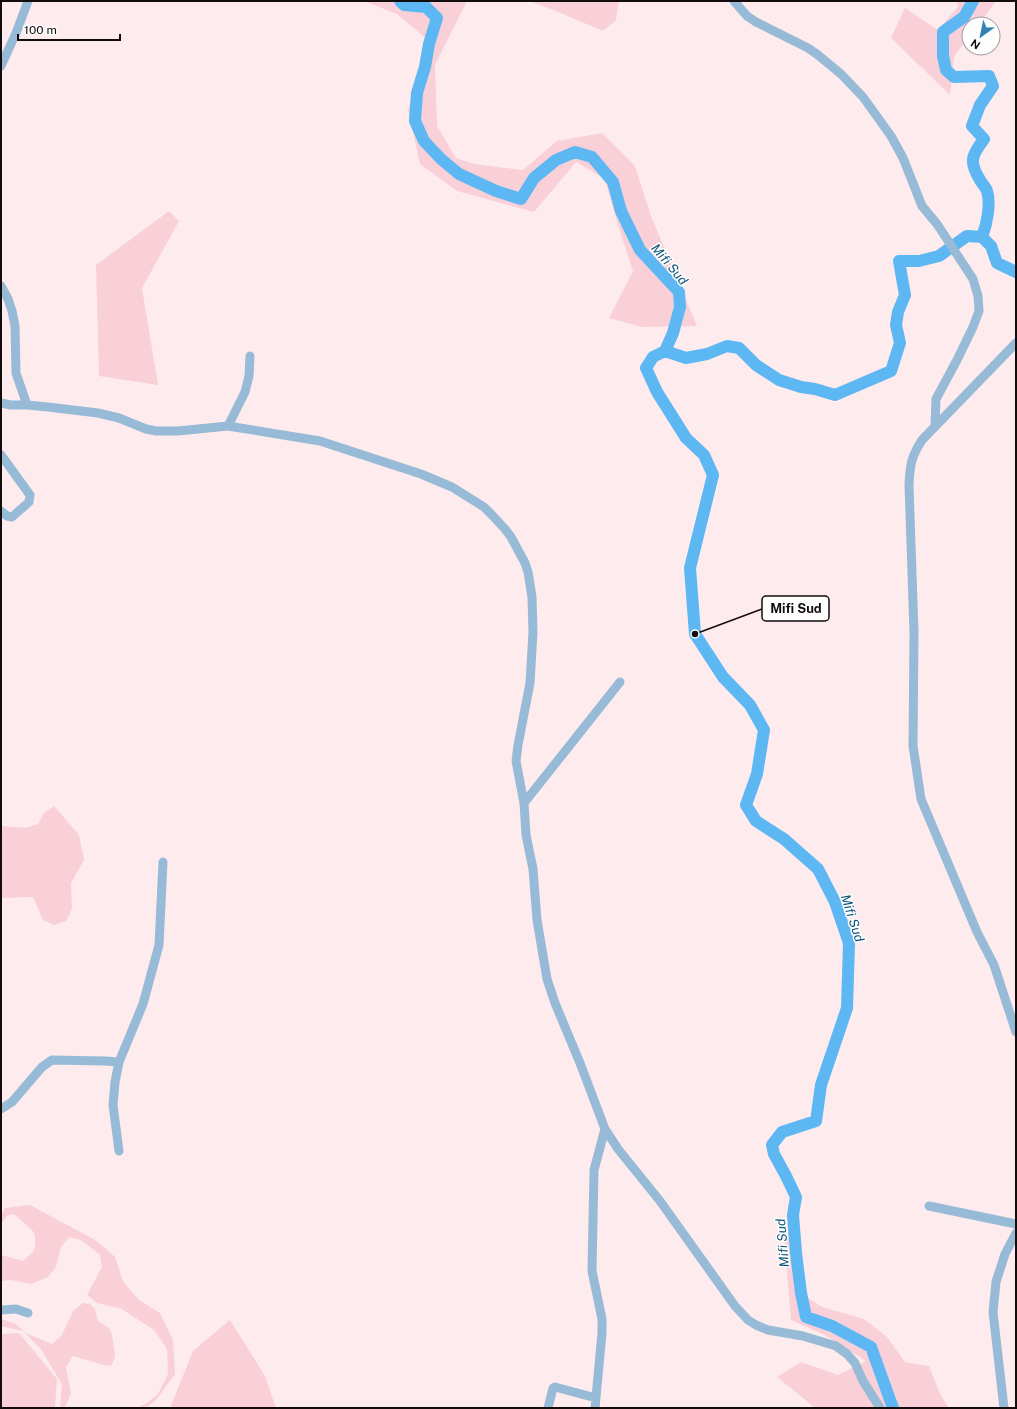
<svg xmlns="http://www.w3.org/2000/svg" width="1017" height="1409" font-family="'Public Sans',sans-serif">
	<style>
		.green { fill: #f9d0d7 }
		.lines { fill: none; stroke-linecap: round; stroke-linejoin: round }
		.river { stroke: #5db7f3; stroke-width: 12 }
		.minor { stroke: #97bbd6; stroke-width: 9 }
		.labels { text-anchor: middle; stroke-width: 3; stroke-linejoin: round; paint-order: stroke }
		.water-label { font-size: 13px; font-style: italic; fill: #0e547b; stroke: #fefefe }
		.leader { fill: none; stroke: #130c0d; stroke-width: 1.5 }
		.callout-dot { fill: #130c0d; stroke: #fefefe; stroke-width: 1.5 }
		.callout { fill: #fefefe; stroke: #130c0d; stroke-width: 1.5 }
		.callout-label { font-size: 13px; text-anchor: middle; font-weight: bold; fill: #130c0d }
	</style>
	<rect width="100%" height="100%" fill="#feebee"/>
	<path class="green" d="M364,1h103l-32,64 2,61 19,32 18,6 49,6 34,-29 45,-8 33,33 16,50 46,110 -55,1 -33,-9 24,-47 -17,-52 -11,-40 -29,-17 -42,50 -77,-21 -37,-27 -12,-54 20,-70 -31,-26z
		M529,1h90l-3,19 -13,11 -47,-20z
		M957,1h39l-17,23h-10v13l-15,19 -4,39 -59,-57 14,-30 33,22 20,-23z
		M169,211l10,10 -37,67 16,97 -59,-9 -3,-111z
		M54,806l25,29 5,25 -13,23 1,26 -6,12 -12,4 -11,-5 -10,-23 -32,1v-72l24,2 13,-4 6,-11z
		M30,1205l67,36 18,16 8,24 16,19 21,13 13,27 2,34 -18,25 -11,9h-9l10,-5 11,-9 10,-20 -1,-25 -13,-19 -11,-7 -21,-14 -25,-6 -10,-8 15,-28 -2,-12 -19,-15 -12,-3 -8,10 -5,20 -8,10 -17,7 -20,-4 -10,1v-26l22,6 9,-8 3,-5v-13l-3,-5 -18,-16 -6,1 -7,9v-9l4,-7z
		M800,1232l5,64 17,11 42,12 23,18 18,25 24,4 11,28 9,14h-134l-38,-31 24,-15 37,13 28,-14 -43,-27 -32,-14 -7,-83z
		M83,1303l7,1 5,5 3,12 11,7 3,6 3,20 -1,6 -3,6 -7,-1 -31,-9 -7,11 5,26 -6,15h-5l2,-24 -22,-36 -17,-17 -18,-4h-4v-8l15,5 10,9 26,11 10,-9 11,-24z
		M230,1320l35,56 11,32h-106l23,-57z
		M19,1333l38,46 -2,29h-54v-74z"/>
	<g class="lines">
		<path class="river" d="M400,1l4,4 22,2 11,11 -8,26 -4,23 -8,26 -2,28 9,20 17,18 18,15 37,17 25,8 13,-21 22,-18 19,-8 17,5 21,25 8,29 19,39 39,42 1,15 -7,26 -8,18 -12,6 -7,11 11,24 29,46 18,17 9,20 -23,93 5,66 28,43 27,28 14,25 -7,44 -11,31 10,16 28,18 34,30 17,33 14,41 -2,65 -26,77 -5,36 -34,11 -10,13 2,9 12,22 10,21 -3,18 3,38 5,40 5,24 26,9 39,21 22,61
			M973,1l-9,16 -21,15v24l3,14 8,7 35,-1 4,10 -13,19 -8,21 12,13c-13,17 -15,23 -4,41 2,4 6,7 7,11 4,13 0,33 -5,46
			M665,351l21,7 21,-4 20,-8 12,2 17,17 23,15 22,7 14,2 20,6 56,-24 9,-28 -4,-18 2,-13 7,-17 -6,-34h20l20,-5 28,-20 15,1 9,9 6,17 19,9"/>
		<path class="minor" d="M734,1l13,15 9,6 52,26 10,7 23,19 22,23 28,39 12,22 19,48 15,18 36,55 5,17 1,15 -6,16 -16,33 -21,39 -1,27
			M1,66l15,-33 12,-32
			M1,286l7,13 4,12 3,15 1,47 11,32
			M1016,343l-94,97c-11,17 -12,25 -13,45l5,147 -1,114 8,53 56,133 17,33 22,67
			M1,403l10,2h16l21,2 50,6 21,5 27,11 10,2h22l50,-5 92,15 101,33 31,13 32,20 7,7 14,15 6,8 14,26 3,9 4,25 1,35 -3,51 -12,62 -2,16 8,42 2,32 7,34 4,51 10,59 8,24 25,60 25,66 13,20 42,52 75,105 13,14 8,5 12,5 35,6 33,10 11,8 8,9 8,18 17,27
			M228,426l17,-34 4,-16 1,-20
			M1,455l29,40 -1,7 -17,15 -5,-1 -6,-5
			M524,803l96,-121
			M1,1109l11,-7 30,-35 10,-7 53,1 14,1
			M119,1151l-6,-46 2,-23 4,-20 24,-58 16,-59 4,-83
			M929,1206l87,18
			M1,1310l15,-1 12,4
			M548,1408l5,-20 2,-1 41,11
			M595,1408l7,-75v-14l-10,-48 2,-101 11,-41
			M1004,1408l-11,-96 3,-30 9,-28 11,-21"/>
	</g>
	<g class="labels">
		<g class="water-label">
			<text transform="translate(670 264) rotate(50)" y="5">Mifi Sud</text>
			<text transform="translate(853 918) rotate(72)" y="5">Mifi Sud</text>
			<text transform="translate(782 1243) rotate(-95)" y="5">Mifi Sud</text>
		</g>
	</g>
	<path class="leader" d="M695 634L762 609"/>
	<circle class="callout-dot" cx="695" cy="634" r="4"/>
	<rect class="callout" x="762" y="596" width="67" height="25" rx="4"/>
	<g class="callout-label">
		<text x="796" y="613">Mifi Sud</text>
	</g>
	<rect width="1017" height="1409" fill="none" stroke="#130c0d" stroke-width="4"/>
	<g transform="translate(981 36) rotate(213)"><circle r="19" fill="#fefefe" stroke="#a09d9e"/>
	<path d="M0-3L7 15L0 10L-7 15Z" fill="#3383b4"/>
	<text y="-6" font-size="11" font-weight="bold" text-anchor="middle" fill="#130c0d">N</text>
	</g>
	<path d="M18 34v6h102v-6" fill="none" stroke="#130c0d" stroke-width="2"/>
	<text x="24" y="34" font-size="12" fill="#130c0d" stroke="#fefefe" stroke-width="3" paint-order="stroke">100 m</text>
</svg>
